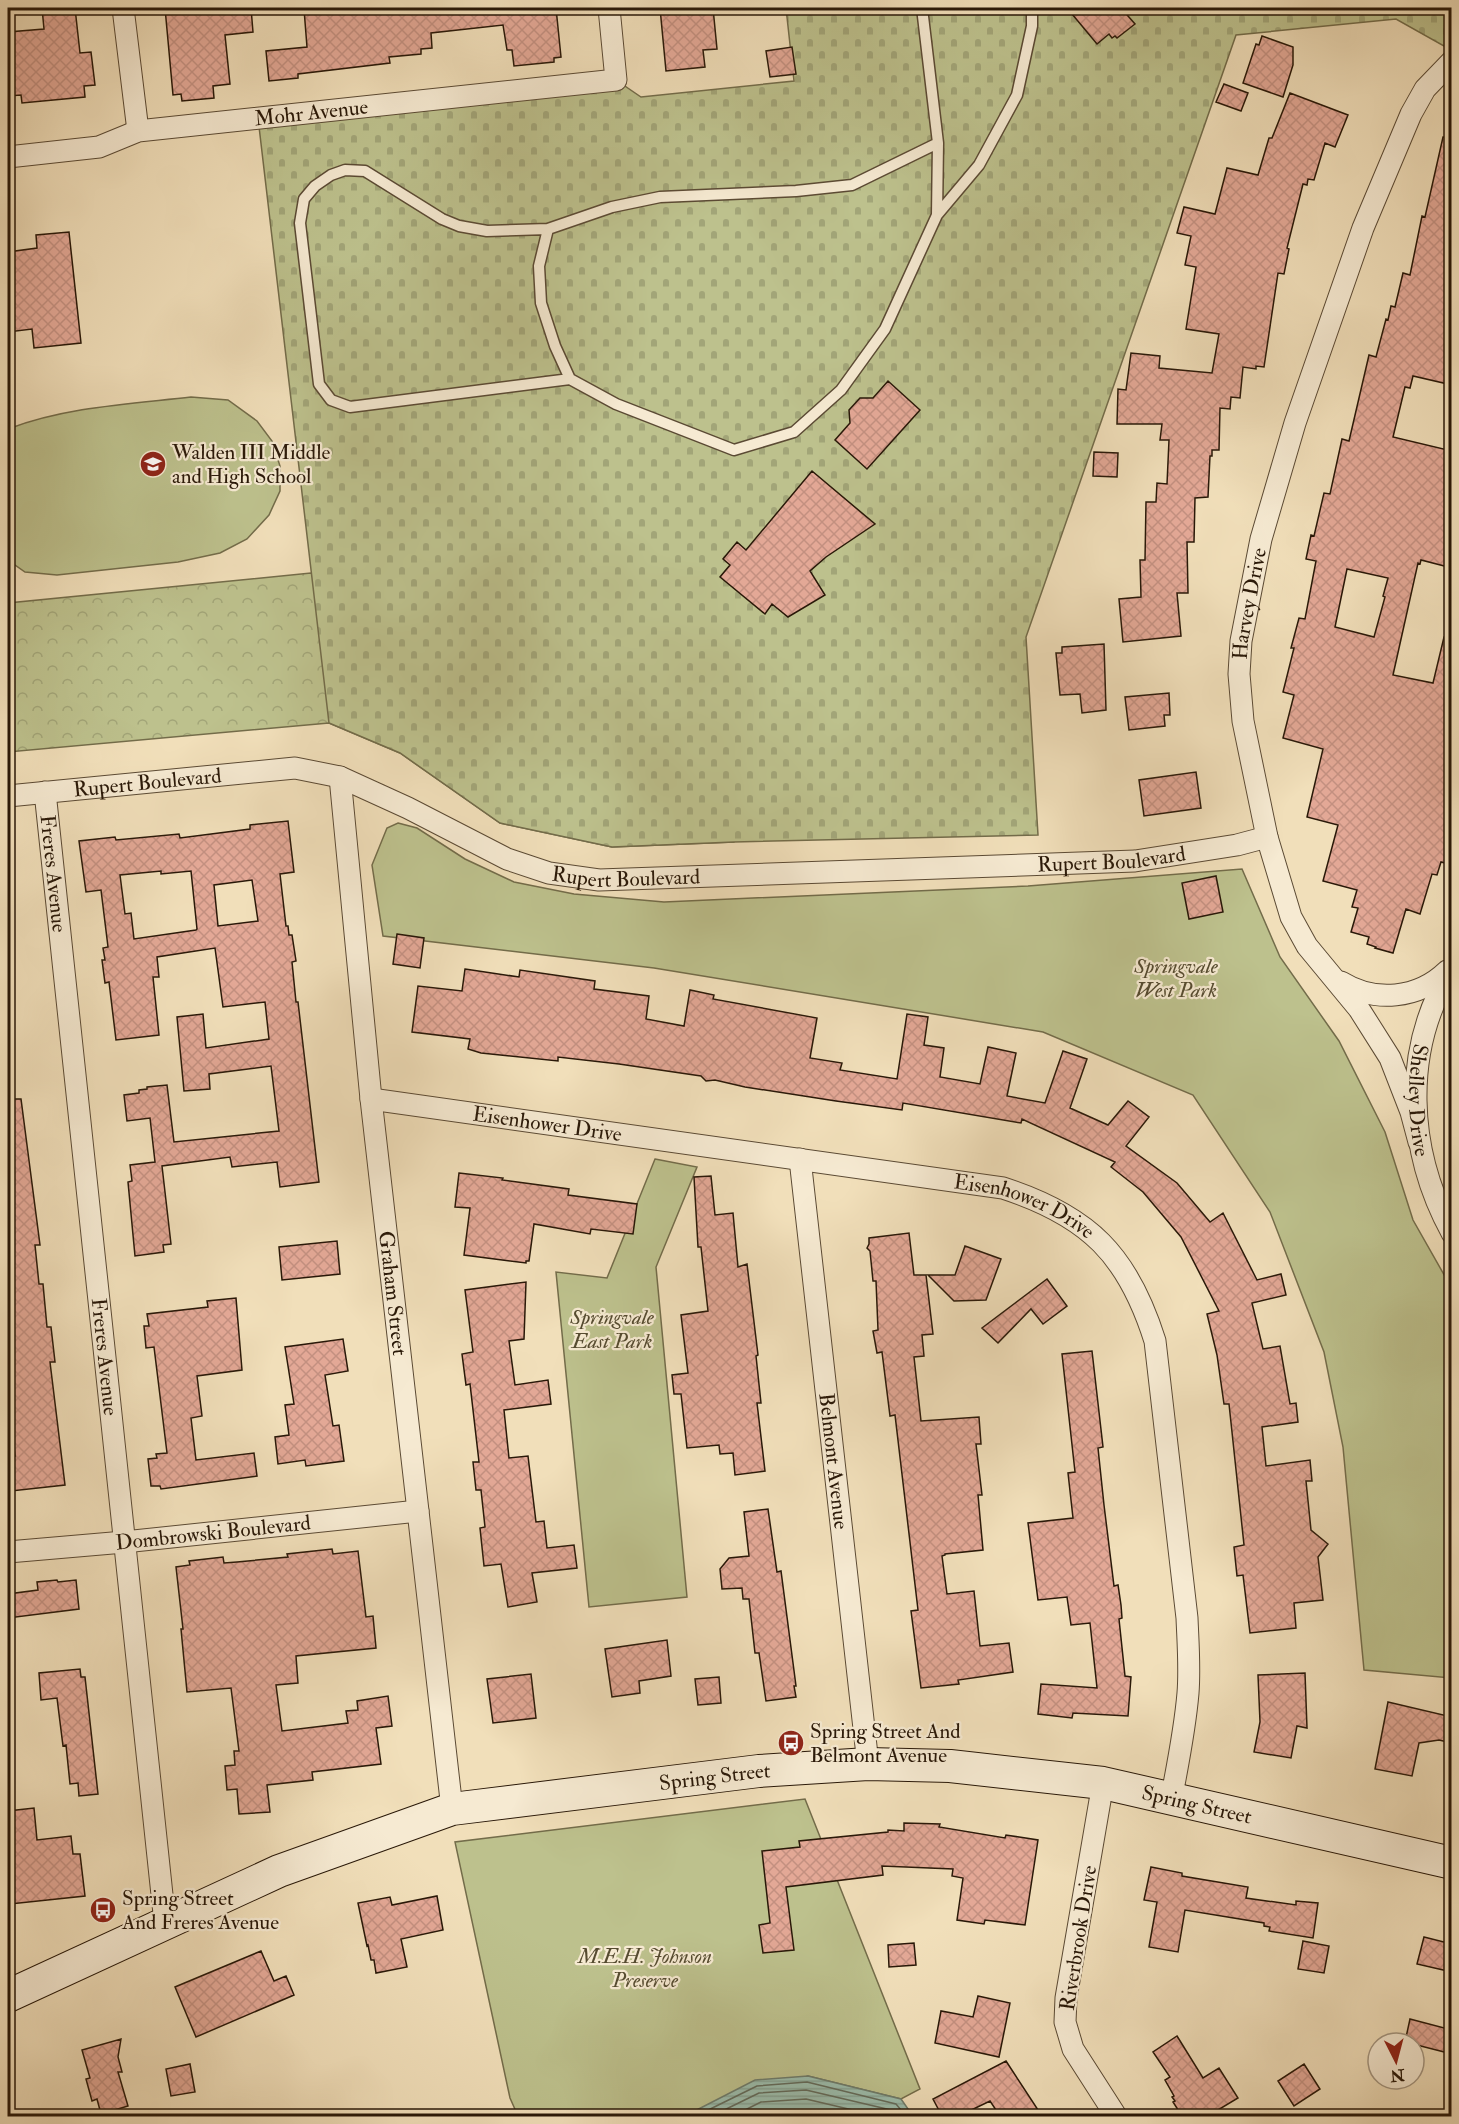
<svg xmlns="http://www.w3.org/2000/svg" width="1459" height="2124" font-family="'IM FELL Double Pica',serif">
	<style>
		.green { fill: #bdc18d; stroke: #736c4a; stroke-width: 1.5 }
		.forest { fill: url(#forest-crowns); stroke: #736c4a; stroke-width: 1.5 }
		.cemetery { fill: url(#cemetery-stones); stroke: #736c4a; stroke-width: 1.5 }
		.water { fill: url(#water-rules); stroke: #6d7b6b; stroke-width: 1.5 }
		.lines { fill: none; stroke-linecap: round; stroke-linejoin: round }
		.shore { stroke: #626a5a; stroke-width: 1.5 }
		.building { fill: url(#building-cross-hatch); stroke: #291808; stroke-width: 1.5; fill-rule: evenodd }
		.lane-casing { stroke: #5b4a34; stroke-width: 13 }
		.street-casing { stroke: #5b4a34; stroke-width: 23 }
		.secondary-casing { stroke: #291808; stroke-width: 34 }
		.lane { stroke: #f6ead2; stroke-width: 10 }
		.street { stroke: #f6ead2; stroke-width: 21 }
		.secondary { stroke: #f6ead2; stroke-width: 32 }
		.labels { text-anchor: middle; stroke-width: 4.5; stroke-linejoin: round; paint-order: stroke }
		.street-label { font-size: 21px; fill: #291808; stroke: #f6ead2 }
		.poi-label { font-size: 21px; fill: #291808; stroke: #f6ead2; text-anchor: start }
		.park-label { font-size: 21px; font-style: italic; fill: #554b30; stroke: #f6ead2 }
	</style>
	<defs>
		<pattern id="forest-crowns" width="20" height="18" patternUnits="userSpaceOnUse" patternTransform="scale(1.5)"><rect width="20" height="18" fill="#bdc18d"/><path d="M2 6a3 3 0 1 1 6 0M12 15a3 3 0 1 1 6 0" fill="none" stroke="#a2a578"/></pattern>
		<pattern id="cemetery-stones" width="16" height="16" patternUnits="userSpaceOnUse" patternTransform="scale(1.5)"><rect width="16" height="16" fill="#bdc18d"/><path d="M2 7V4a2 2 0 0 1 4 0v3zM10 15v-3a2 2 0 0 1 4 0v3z" fill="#a2a578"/></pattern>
		<pattern id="water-rules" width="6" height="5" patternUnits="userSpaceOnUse" patternTransform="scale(1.5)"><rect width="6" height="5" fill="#9bbdad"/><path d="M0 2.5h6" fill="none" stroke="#86a293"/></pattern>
		<pattern id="building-cross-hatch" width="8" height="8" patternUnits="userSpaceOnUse" patternTransform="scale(1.5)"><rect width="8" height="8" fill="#e3a896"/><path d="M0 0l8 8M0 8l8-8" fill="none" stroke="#c39080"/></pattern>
	</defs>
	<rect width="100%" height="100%" fill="#f1dfba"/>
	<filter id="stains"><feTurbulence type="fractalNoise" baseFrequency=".00333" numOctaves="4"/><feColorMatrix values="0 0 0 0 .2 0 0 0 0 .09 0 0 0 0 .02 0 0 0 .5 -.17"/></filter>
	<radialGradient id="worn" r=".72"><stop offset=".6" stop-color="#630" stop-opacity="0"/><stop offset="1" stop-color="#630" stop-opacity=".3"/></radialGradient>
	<path class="green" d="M191,397l37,3 29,21 15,20 8,25v25l-11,24 -22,24 -27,14 -42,9 -121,13 -32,-3 -17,-12v-131c58,-22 121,-25 183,-32z
		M398,823l19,5 48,31 49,23 60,12 90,8 364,-16 214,-17 38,88 59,84 46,91 28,88 38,67v391l-87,-8 -21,-223 -19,-95 -54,-140 -77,-117 -150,-63 -389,-64 -271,-32 -11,-71 15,-37z
		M655,1159l42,8 -41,100 31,330 -98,10 -33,-335 51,6z
		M805,1799l115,290 -19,10 -93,-23 -117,36 -6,4h-167l-8,-18 -55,-256z"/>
	<path class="forest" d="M311,573l118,57 343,63 -38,149 -122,5 -112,-24 -100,-70 -71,-30 -321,29v-149z"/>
	<path class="cemetery" d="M786,8h665v42l-55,-31 -160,16 -210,602 12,198 -304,7 -122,5 -112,-24 -100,-70 -71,-30 -71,-605 358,-38 25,17 153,-16z"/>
	<path class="water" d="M808,2076l93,23 12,17h-228l70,-36z"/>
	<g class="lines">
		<path class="shore" d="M696,2116l61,-30 50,-4 89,22 10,12
			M712,2116l47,-23 47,-3 85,20 6,6
			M733,2116l28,-14 45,-3 72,17"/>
	</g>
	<path class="building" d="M42,8h33l5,45 11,-1 4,33 -11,1 1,11 -63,6 -1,-8 -13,1v-64l36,-3z
		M165,8h43v2l43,-2 2,24 -28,3 5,49 -17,2 1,12 -32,3 -1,-7 -8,1z
		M320,8h18v3l46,-3v4l44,-4h128l5,49 -7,1v4l-40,4 -2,-16h-5l-4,-25 -72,8 1,15 -11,1v5l-32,3 1,6 -92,11v4l-29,3 -3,-30 41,-4 -3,-38z
		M660,8h53l4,41 -14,1 2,17 -39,4z
		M1067,8h54l14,16 -18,14 -2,-2 -3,2 -3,-4 -12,10z
		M1262,36l31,11v18l-10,32 -40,-14 13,-39 3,1z
		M792,47l4,27 -26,3 -4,-26z
		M1224,84l24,9 -7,18 -25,-9z
		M1290,93l58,22 -13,32 -10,-4 -11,37 -6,-1 -1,6 -4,-1 -16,64 2,1 -5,25 -6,-1 -14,94 -8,-1v3l-13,-2 -3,31 -9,-1 -1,12 -10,-1 -1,42h-7v6h-2l-2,41 -13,1 -1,44h-7l1,51h-11l4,43 -58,6 -4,-43 22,-2 -1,-37h5l1,-58h10l1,-19 10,1 2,-44h-9l2,-16h-45l1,-35 8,1 5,-37 29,3 -1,12 53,5 7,-39 -33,-5 10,-62 -11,-2 6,-29 -14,-3 7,-26 31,7 12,-46 31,7 11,-37h3z
		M1443,137l9,1v247l-39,-9 -3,12 -5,-1 -12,50 59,14v117l-31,-8 -1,4 -2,-1 -25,112 40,8 11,-46 8,1v189l-2,17 -5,19 -4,-1 -4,13 -5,-1 -12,40 -14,-5 -13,44 -18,-5 1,-1 -9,-3 2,-7 -18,-5 7,-24 -6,-1 5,-17 -34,-9 15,-56 -31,-8 16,-68 -40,-11 11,-43 -11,-3 11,-44h-3l8,-30 6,1 11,-58 -10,-2 5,-24 3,1 10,-43 6,1 12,-55 7,2 20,-86 7,2 10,-38 2,1 3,-14 4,1 8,-34 7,2 12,-59 3,1zM1347,569l41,9 -5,18 2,1 -11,40 -39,-10z
		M69,232l12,111 -47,5 -2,-19 -24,3v-80l29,-4 -1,-13z
		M888,381l32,29 -53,59 -32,-29 15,-17 -1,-13 11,-12h13z
		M1094,452l24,1 -1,24 -24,-1z
		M812,471l63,53 -49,33 -16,14 15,24 -37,22 -16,-13 -7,10 -45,-37 10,-12 -7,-6 14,-17 9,8z
		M1104,644l2,66 -24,3 -2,-19 -20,1 -4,-42h6v-6z
		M1169,693l1,22h-6l1,11 -36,4 -4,-33z
		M1196,772l5,36 -57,8 -5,-36z
		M288,821l6,51 -14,2 6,52h2l1,9h3l4,26 -4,1 4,40h2l21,180 -39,5 -3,-25 -45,5 -2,-10 -68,9 9,78 -8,1 1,7 -29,4 -7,-74 4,-1 -2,-16 25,-3 -5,-44 -23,3 -3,-26 15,-2v-3l8,-1v-2l20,-2 7,57 105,-11 -8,-65 -62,8 1,15 -26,2 -7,-74 26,-3 3,34 63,-9 -4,-37 -42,5 -8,-59 -58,9 2,20h-6l6,58 -43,5 -7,-58 -4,1 -3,-23h3l-2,-12 5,-1 -7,-57 -15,2 -7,-51 36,-4 1,3 63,-6 1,4 70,-9v-4zM161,871v3l30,-3 6,58 -1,1 -62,9 -3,-26 -6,1 -5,-39zM252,880l6,41 -40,5 -4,-41z
		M1216,876l7,36 -34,7 -7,-36z
		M397,934l27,4 -4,30 -27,-4z
		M465,969l54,8 1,-7 75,11 -1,8 55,7 -3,23 38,7 6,-36 24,5 -1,4 104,19 -7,40 32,5 -2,7 57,9 10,-65 21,3 -4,28 20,3 -4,29 40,7 8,-37 28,6 -9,43 38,7 18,-52 24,8 -17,49 38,17 20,-24 21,16 -23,29 51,37 33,39 13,-9 34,67 24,-6 5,21 -34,8 11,46 17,-3 10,58 6,-1 2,19 -36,5 4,39 44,-6 2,21h-6l5,49 17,14 -10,13 5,43 -29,3 2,25 -46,5 -7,-58 -6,1 -3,-29 10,-2 -15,-141h-5l-7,-49 -10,-41 12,-3 -38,-74 -38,-45 -32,-25 4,-5 -93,-43 -1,4 -118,-20 -1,7 -66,-9 -91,-14 -30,-7 -9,1 -5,-5 -82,-12 -61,-7v4l-77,-8 -13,-4 2,-10 -58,-7 6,-46 44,5z
		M8,1099h13l19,146h-5l4,39h4l4,43h4l4,35h-5l15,123 -54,6 -3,-34 7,-1 -7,-68z
		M459,1173l44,5 -1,2 67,9 -1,6 69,9 -4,30 -42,-5 -1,5 -56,-10 -5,37h-3v2l-62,-8 6,-47 -15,-1z
		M711,1176l4,39 18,-2 5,54 9,-3 11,91 -2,1 5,47h-4l8,68 -30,4 -2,-22 -13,1 -1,-9 -32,3 -6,-54h-7l-2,-19 16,-2 -7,-58 27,-4 -7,-64h-3l-4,-70z
		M909,1233l5,42h12l7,59 -11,1 2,21 -10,1 7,64 58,-4 2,27h-5l6,51h-4l5,55 -38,4v1l-3,1 5,38 27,-3 6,55 29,-3 4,29 -55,8 1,4 -38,4 -10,-77 7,-1 -23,-195 -5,1 -8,-64 -5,1 -4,-22 5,-1 -2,-49h-3l-3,-30 -3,-3 2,-4v-6z
		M337,1241l3,33 -58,6 -3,-33z
		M965,1246l36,13 -15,41 -32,1 -26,-26h27z
		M1047,1279l20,27 -24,18 -12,-15 -33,34 -16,-15z
		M526,1282l-2,57 -15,2 6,44 33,-5 3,24 -47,6 5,48 19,-2 8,66 8,-1 3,27 27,-3 3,23 -45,5 5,29 -29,5 -7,-43 -17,2 -4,-38 5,-1 -4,-37h-5l-3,-28h6l-9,-78 -4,1 -4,-31 11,-2 -8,-62z
		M236,1298l6,72 -45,6 5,40 -11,2 5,42 58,-7 3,23 -96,13 -1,-3h-9l-3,-27 9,-1 -1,-4 11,-1 -13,-106 -8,1 -2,-22h5l-2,-12 61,-7 -1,-6z
		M343,1339l5,32 -23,4 8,51 6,-1 5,36 -38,5 -1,-6 -27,4 -3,-27 14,-2 -4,-30 9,-1 -9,-57z
		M1092,1351l11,96 -5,1 6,57 10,81 4,-1 3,20 1,13 -3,1 6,57 6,1 -3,39 -55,-3 -1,5 -34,-4 3,-30 56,4 -7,-65 -19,2 -4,-28 -29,3 -10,-77 45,-5 -5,-45 7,-1 -13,-118z
		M768,1509l9,63 4,-1 15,115h-2l2,11 -30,4 -7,-48h-4l-6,-54h-6l-1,-11 -20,1 -2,-20 9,-11 20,-2 -5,-44z
		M332,1549l1,5 25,-3 8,66 7,-1 3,32 -80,8 2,27 -22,2 6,46 66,-8 -2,-12 12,-1 -1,-9 31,-5 4,30 -16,2 5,36 -69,8 1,8 -46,5 3,27 -31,2 -2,-25 -10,1 -2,-24 10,-1 -1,-14h5l-8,-63 -44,4 -6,-63h2l-7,-62 14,-2 -1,-4 34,-4 1,6 13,-1 51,-5 -1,-3z
		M57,1580l1,2 18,-2 3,29 -71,9v-24l30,-4 -1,-8z
		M667,1640l4,36 -32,5 1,12 -28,4 -7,-48z
		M80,1669l1,8h4l13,117 -19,2 -1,-13 -8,1 -4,-39 -3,1 -6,-48 -16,2 -2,-27z
		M1305,1673l2,55 -10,-2 -6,32 -37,-6 6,-30 -2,-47z
		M531,1674l5,44 -43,5 -6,-44z
		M719,1677l2,26 -23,2 -3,-26z
		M1388,1702l64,15v26l-13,-3 -20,3 -7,33 -37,-7z
		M34,1808l3,32 34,-4 2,18h7l5,42 -75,8 -1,-4h-1v-50h3l-3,-39z
		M904,1823l36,1 -1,3 66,11 1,-3 32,5 -13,85 -40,-5 -1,4 -27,-4 6,-42 -11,-2 1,-7 -71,-3 1,9 -97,12 8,63 -31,3 -4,-28 11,-2 -8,-72 38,-4 -1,-6 89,-9v-2l16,1z
		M1151,1867l31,6v3l66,11 -2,11 50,7v-4l22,2 -5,35 -44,-7 1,-4 -6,-1v-3l-79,-13 -7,42 -29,-5 8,-45 -13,-2z
		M437,1896l6,34 -42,9 6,28 -31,6 -2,-13h-3l-3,-15 -1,1 -9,-43 32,-6 2,8z
		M1424,1937l28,7v28l-35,-8z
		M1303,1941l26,5 -5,27 -26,-4z
		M914,1943l2,22 -27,2 -1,-22z
		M261,1951l13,30 12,-5 8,19 -98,42 -21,-50z
		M978,1996l32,7 -11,54 -64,-14 6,-32 32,6z
		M1410,2019l42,11v24l-47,-12z
		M1177,2036l26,42 16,-10 19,30 -30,18h-26l-9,-14 2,-1 -3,-4 2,-1 -9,-16 5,-3 -17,-25z
		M121,2039l-3,18 4,15h-4l10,34 -27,8 -4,-15 -5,2 -6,-22 4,-1 -8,-28z
		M1006,2061l36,55h-42l-10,-15 -31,15h-17l-9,-17z
		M190,2064l5,28 -24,4 -5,-27z
		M1304,2064l16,25 -26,17 -16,-25z"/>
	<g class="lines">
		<defs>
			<path id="lane" d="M922,8l16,135
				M937,215l1,-72 -86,42 -56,6 -136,6 -48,10 -64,22 -9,37 2,37 14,43 15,33 46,25 118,46 60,-18 47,-42 44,-61 52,-114 42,-50 38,-70 15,-69v-18
				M548,229l-61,2 -28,-5 -17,-7 -77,-48 -20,-1 -14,5 -16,11 -11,13 -4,24 19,161 12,16 19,7 220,-28"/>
			<g id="street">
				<path d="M123,8l15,123"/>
				<path id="s1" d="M8,157l91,-10 39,-16 478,-51 -7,-72"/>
				<path id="s2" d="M340,777l31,322 81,710"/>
				<path id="s3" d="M45,792l120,1131"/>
				<path id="s4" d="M8,796l287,-28 45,9 68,31 99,51 42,14 50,7 536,-19 102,-16 30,-8"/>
				<path id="s5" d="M1452,969c-51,81 -45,182 0,264"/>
				<path d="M1341,982c34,21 77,17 106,-11"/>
				<path id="s6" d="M371,1099l632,89c86,28 125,67 152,153l32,277c1,25 3,50 1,75 -3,36 -10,71 -17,107"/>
				<path id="s7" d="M1419,1142l-8,-30 -21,-54 -31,-49 -52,-63 -16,-29 -24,-80 -24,-116 -4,-47 2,-33 20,-102 34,-116 68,-195 48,-114 14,-25 27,-28"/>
				<path id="s8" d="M800,1159l68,605"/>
				<path id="s9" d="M8,1552l116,-10 294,-31"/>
				<path d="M1103,1783l-37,215 -1,24 8,27 43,67"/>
			</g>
			<g id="secondary">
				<path id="s10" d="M8,1996l271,-125 173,-62 307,-38 109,-7 82,2 153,17 349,80"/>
			</g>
		</defs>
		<use href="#lane" class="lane-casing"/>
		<use href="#street" class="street-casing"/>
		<use href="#secondary" class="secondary-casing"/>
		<use href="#lane" class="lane"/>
		<use href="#street" class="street"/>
		<use href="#secondary" class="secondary"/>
	</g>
	<defs>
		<symbol id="school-disc" viewBox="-11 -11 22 22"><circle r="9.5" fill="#8f2418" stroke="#f6ead2"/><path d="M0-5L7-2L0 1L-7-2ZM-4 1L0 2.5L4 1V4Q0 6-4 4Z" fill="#fff"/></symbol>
		<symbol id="bus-disc" viewBox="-11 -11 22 22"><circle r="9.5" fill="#8f2418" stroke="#f6ead2"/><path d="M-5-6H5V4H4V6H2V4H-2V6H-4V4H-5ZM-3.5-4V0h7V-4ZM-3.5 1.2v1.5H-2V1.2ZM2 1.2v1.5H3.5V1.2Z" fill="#fff"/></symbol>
	</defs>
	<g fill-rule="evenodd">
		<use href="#school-disc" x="138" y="449" width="30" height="30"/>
		<use href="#bus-disc" x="776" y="1728" width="30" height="30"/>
		<use href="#bus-disc" x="88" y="1895" width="30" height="30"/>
	</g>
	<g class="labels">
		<g class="street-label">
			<text dy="7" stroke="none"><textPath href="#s1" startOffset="308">Mohr Avenue</textPath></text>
			<text dy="7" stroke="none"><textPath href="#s7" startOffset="582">Harvey Drive</textPath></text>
			<text dy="7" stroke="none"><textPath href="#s4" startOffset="140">Rupert Boulevard</textPath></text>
			<text dy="7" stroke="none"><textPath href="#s4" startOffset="1128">Rupert Boulevard</textPath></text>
			<text dy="7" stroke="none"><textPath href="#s4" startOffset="642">Rupert Boulevard</textPath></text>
			<text dy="7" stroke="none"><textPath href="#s3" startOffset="82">Freres Avenue</textPath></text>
			<text dy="7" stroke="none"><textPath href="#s5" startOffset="138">Shelley Drive</textPath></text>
			<text dy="7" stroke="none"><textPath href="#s6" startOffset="178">Eisenhower Drive</textPath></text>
			<text dy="7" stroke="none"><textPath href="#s6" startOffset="664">Eisenhower Drive</textPath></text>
			<text dy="7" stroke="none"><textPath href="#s2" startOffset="519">Graham Street</textPath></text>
			<text dy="7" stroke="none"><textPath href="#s3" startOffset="568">Freres Avenue</textPath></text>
			<text dy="7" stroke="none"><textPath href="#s8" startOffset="304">Belmont Avenue</textPath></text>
			<text dy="7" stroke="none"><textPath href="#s9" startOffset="206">Dombrowski Boulevard</textPath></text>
			<text dy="7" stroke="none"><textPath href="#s10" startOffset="747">Spring Street</textPath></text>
			<text dy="7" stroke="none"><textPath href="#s10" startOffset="1233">Spring Street</textPath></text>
			<text transform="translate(1078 1938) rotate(-81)" y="7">Riverbrook Drive</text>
		</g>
		<g class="poi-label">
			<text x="172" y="459">Walden III Middle<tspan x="172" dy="24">and High School</tspan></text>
			<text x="810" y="1738">Spring Street And<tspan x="810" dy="24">Belmont Avenue</tspan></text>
			<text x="122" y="1905">Spring Street<tspan x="122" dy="24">And Freres Avenue</tspan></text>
		</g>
		<g class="park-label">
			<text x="1176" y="973">Springvale<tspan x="1176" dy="24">West Park</tspan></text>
			<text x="612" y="1324">Springvale<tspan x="612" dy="24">East Park</tspan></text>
			<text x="645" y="1963">M.E.H. Johnson<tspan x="645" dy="24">Preserve</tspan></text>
		</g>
	</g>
	<rect width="1459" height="2124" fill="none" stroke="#f1dfba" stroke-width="30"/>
	<rect x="9" y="9" width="1441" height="2106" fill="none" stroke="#291808" stroke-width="3"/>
	<rect x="15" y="15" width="1429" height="2094" fill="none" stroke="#291808" stroke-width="1.5"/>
	<g transform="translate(1396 2061) rotate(174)"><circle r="28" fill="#f6ead2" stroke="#a49681" stroke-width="1.5"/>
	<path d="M0-4.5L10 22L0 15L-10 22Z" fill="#8f2418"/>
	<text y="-9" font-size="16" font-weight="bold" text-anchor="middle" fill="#291808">N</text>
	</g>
	<rect width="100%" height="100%" filter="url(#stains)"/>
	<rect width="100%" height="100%" fill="url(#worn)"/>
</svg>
